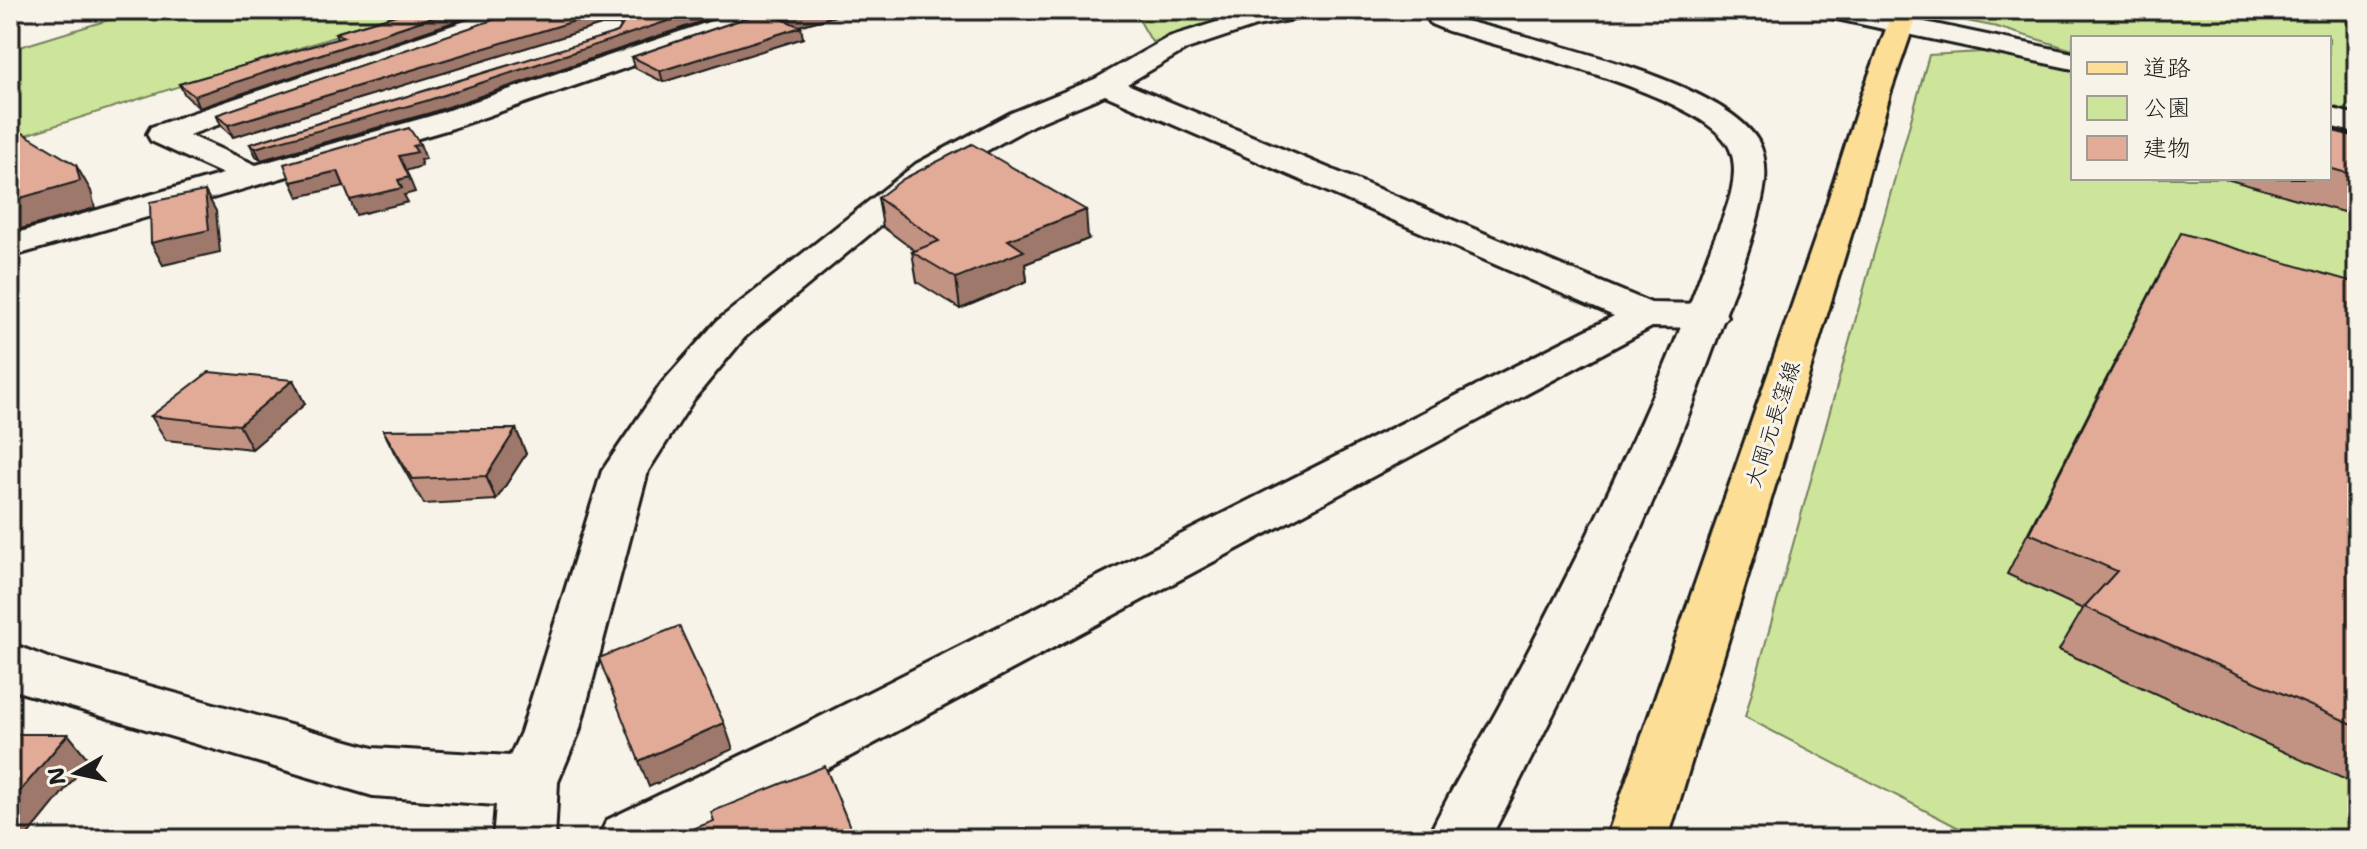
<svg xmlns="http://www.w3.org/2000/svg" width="2367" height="849" font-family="'Shantell Sans','Klee One',sans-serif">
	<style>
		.green { fill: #cce59b; stroke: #74805c; stroke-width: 2 }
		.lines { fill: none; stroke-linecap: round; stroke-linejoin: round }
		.minor-casing { stroke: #1c1c1c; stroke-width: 6 }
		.tertiary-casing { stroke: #1c1c1c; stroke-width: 6 }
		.primary-casing { stroke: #1c1c1c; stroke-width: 6 }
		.minor { fill: #f7f3e8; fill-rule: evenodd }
		.tertiary { fill: #f7f3e8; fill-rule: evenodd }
		.primary { fill: #fcde96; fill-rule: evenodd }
		.wall { fill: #c29382; stroke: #1c1c1c; stroke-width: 2 }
		.shaded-wall { fill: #9e786a; stroke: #1c1c1c; stroke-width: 2 }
		.building { fill: #e1ab97; stroke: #1c1c1c; stroke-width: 2 }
		.labels { text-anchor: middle; stroke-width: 6; stroke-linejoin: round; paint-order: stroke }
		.street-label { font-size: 22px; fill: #1c1c1c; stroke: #f7f3e8 }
	</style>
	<rect width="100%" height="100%" fill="#f7f3e8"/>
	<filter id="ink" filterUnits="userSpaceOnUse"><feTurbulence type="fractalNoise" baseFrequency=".0125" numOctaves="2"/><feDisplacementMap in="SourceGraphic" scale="16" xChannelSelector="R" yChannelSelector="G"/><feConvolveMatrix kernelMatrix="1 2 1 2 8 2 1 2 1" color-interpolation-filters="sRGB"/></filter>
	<g filter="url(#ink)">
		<path class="green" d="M141,10h278l-409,130v-90z
			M1159,10h111l-26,4 -92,28 -15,-26z
			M1912,10h445v104l-28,-5v-71h-256v12l-76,-23z
			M1999,51l74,15v112h256v-59l28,6v714h-377l-235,-122 184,-662z"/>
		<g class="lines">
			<defs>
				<path id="minor" d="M498,10h38l-4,5 -343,120 67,30 175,-49 313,-106h38l-4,5 -325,113 -443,129v-22l213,-61 -72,-33 -4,-7 4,-7z
					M1320,10l-4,5 -60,11 -69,23 -60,35 524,219 56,1 14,4 6,8 -6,8 -14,4 -55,-1 -820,439 -143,73h-91l9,-19 183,-88 824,-416 -509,-221 -72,30 -95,53 -193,159 -51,62 -46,72 -69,261 -21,50 -3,57h-62l3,-34 -123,-9 -363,-107v-46l38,15 325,90 137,8 11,-24 81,-261 60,-88 55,-62 199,-157 95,-51 84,-34 74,-42 83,-26z"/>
				<path id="tertiary" d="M1423,10h26l2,4 15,7c69,19 256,59 292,120 7,13 8,27 7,41 -5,42 -28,99 -42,139 -60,175 -148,353 -233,518h-63c21,-45 48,-88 72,-132 77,-146 153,-294 208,-449 11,-31 38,-78 22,-111 -25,-52 -224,-99 -281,-116l-17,-7z
					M1819,10h49l205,43v16l-241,-51 -9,-3z
					M2329,108l28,7v18l-28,-7z"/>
				<path id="primary" d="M1893,10h26l-29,84 -34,125 -188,620h-62l216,-620 40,-125z"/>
			</defs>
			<use href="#minor" class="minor-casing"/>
			<use href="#tertiary" class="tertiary-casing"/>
			<use href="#primary" class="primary-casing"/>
			<use href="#minor" class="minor"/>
			<use href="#tertiary" class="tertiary"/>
			<use href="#primary" class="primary"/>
		</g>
		<path class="wall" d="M413,10h76l-290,98 -14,-13 -6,-11 158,-45 -2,-6z
			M522,10h213l-305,103 -169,47 -5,-4 -6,-12 368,-112 3,-6 -1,-1h-19l-368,112 -11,-10 -6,-12z
			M769,10h88l-59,16 5,12 -140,44 -28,-14 -3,-11z
			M2329,130l28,7v79l-131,-37v-1h103z
			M878,198l210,41 -63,25 2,17 -67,28 -43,-27 -5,-30 3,-1 -32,-24z
			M2162,269l195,14v502l-298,-135 24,-41 -76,-35z
			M293,380l12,24 -53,45 -86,-9 -15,-24z
			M516,429l10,25 -30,46 -72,4 -29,-50 -12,-24z"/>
		<path class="shaded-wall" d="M454,10h35l-290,98 -5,-12z
			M701,10h34l-305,103 -169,47 -6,-12z
			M817,10h40l-73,20 -2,-11z
			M598,14l3,11 -368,112 -5,-12z
			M801,27l2,11 -140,44 -3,-11z
			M420,144l6,15 -6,1 2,6 -17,5 -6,-15 14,-10z
			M76,165l15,26 4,17 -85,24v-31z
			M338,171l6,15 -46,11 -7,-15z
			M409,177l6,15 -11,3 4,7 -52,13 -6,-15 48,-20z
			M205,191l11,20 4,41 -57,13 -12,-22z
			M1086,210l2,29 -63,25 2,17 -67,28 -4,-31 52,-38z
			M293,380l12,24 -53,45 -13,-24z
			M516,429l10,25 -30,46 -10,-24z
			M724,723l9,26 -84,38 -10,-26z
			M68,734l21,26 -64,79h-15v-36z"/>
		<path class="building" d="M413,10h41l-260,86 -15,-12 165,-47 -9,-4z
			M522,10h179l-275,91 -171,47 -5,-4 368,-112 6,-10 -7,-8h-19l-370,111 -12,-10z
			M769,10h48l-35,9 19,8 -141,44 -28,-14z
			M409,128l11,16 -7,2 4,6 -18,4 10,21 -11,3 4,8 -52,12 -12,-29 -47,11 -7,-18z
			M2329,130l28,7v39l-28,-8z
			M23,133l53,32 4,16 -70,20v-64z
			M972,144l114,66 -78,30 16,11 -68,27 -44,-26 27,-11 -61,-43 25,-19z
			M205,191l4,39 -58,13 -1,-41z
			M2181,233l176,50v443l-273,-119 33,-36 -88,-38z
			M209,372l84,8 -54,45 -88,-9z
			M516,429l-30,47 -74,3 -29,-49z
			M679,626l45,97 -85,38 -40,-103z
			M10,734h58l-58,69z
			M825,766l30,73h-189l48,-18 -3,-9z"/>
	</g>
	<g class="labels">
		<g class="street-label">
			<text transform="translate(1772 424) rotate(-72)" y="8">大岡元長窪線</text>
		</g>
	</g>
	<rect width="2367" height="849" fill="none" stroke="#f7f3e8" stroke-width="40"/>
	<rect x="20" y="20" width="2327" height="809" fill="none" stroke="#1c1c1c" stroke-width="3" filter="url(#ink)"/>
	<rect x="2071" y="36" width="260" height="144" fill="#f7f3e8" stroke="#9f9d96" stroke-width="2"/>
	<rect x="2087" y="62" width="40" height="12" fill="#fcde96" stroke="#9f9d96" stroke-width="2"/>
	<text x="2143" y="76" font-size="24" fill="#1c1c1c">道路</text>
	<rect x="2087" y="96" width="40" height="24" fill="#cce59b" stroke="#9f9d96" stroke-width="2"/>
	<text x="2143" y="116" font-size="24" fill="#1c1c1c">公園</text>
	<rect x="2087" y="136" width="40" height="24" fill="#e1ab97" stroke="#9f9d96" stroke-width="2"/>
	<text x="2143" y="156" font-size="24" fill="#1c1c1c">建物</text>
	<g transform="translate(76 773) rotate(261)" stroke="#f7f3e8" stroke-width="6" paint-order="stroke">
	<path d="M0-6L14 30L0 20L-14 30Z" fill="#1c1c1c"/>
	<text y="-12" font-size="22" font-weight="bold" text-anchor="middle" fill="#1c1c1c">N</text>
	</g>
</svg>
